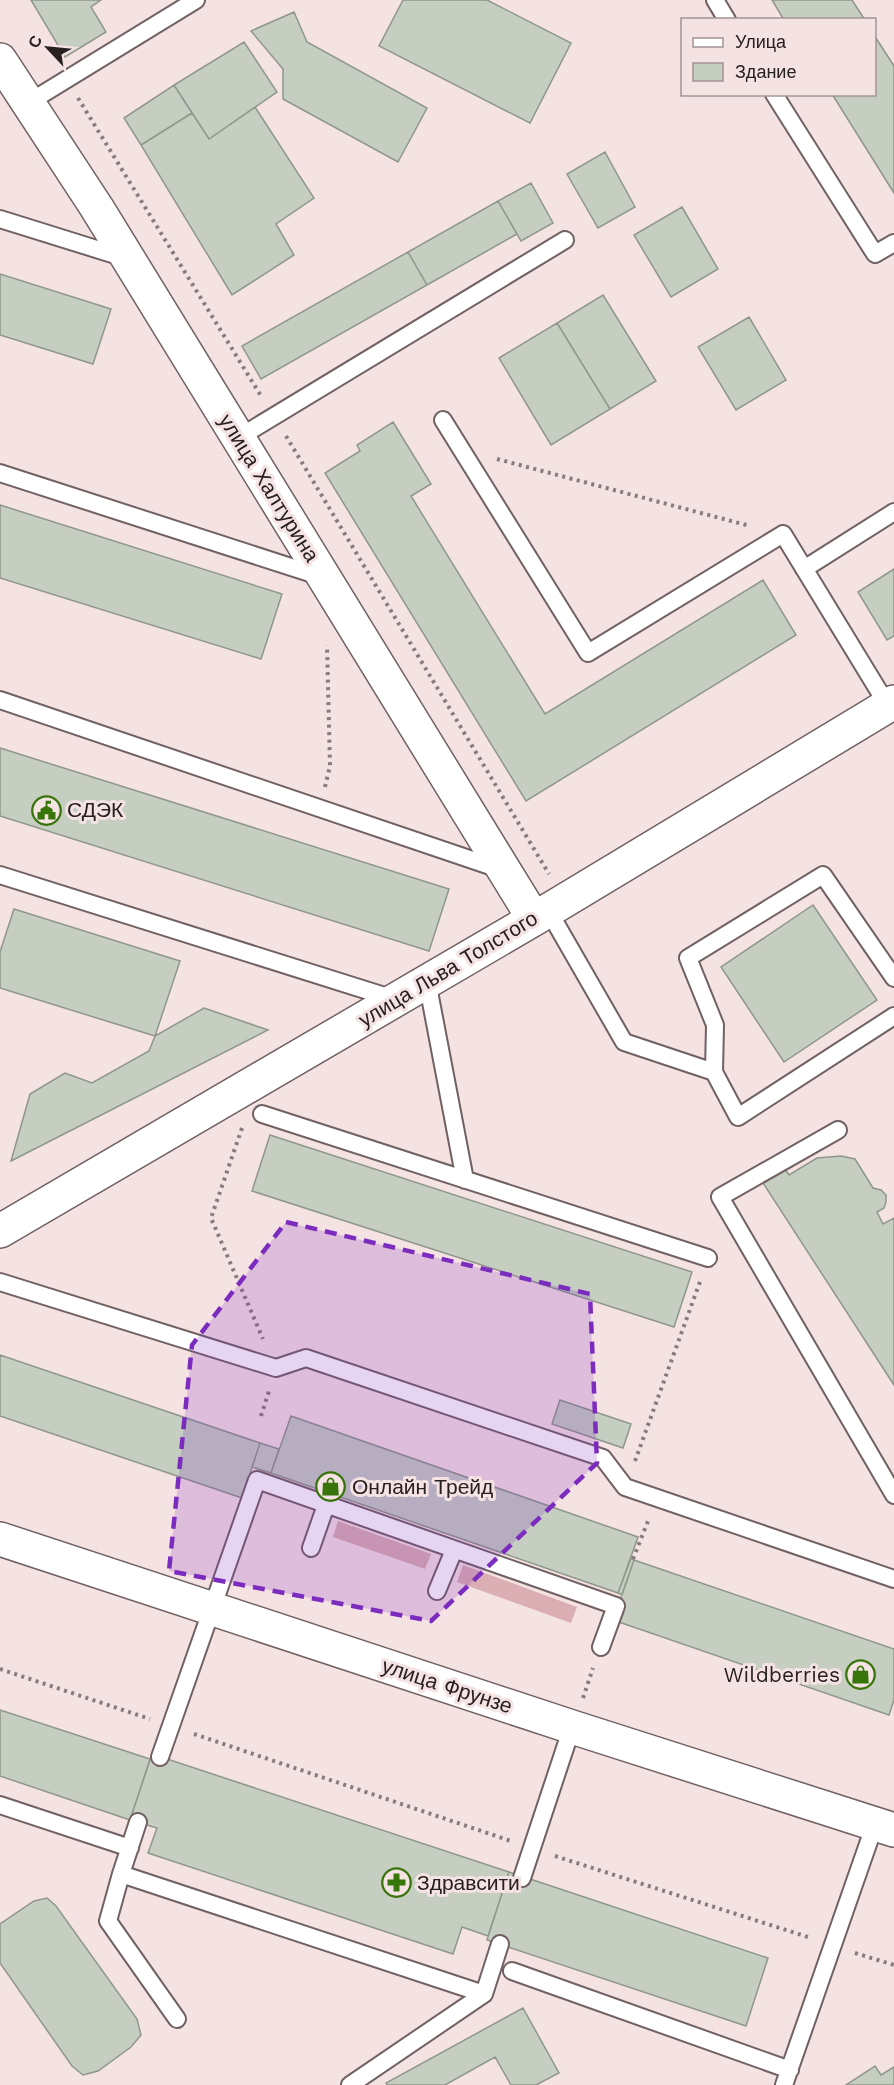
<svg xmlns="http://www.w3.org/2000/svg" width="894" height="2085" font-family="'Work Sans',sans-serif">
	<style>
		.green { fill: #daaeb2 }
		.building { fill: #c5cec1; stroke: #8f978b; stroke-width: 1.5 }
		.lines { fill: none; stroke-linecap: round; stroke-linejoin: round }
		.service-casing { stroke: #716162; stroke-width: 20 }
		.minor-casing { stroke: #716162; stroke-width: 36 }
		.tertiary-casing { stroke: #716162; stroke-width: 36 }
		.path { stroke: #877b7c; stroke-width: 4; stroke-dasharray: 3 4.5; stroke-linecap: butt }
		.service { stroke: #fff; stroke-width: 16 }
		.minor { stroke: #fff; stroke-width: 33 }
		.tertiary { stroke: #fff; stroke-width: 33 }
		.marked { fill: #7b2cbf; fill-opacity: 0.2; stroke: #7b2cbf; stroke-width: 4.5; stroke-dasharray: 12 8; stroke-linejoin: round }
		.labels { text-anchor: middle; stroke-width: 6; stroke-linejoin: round; paint-order: stroke }
		.street-label { font-size: 21px; fill: #272021; stroke: #f5e2e3 }
		.poi-label { font-size: 21px; fill: #272021; stroke: #f5e2e3; text-anchor: start }
	</style>
	<rect width="100%" height="100%" fill="#f5e2e3"/>
	<path class="green" d="M338,1521l93,33 -6,15 -92,-32z
		M463,1565l114,42 -6,16 -114,-41z"/>
	<path class="building" d="M31,0h70l-10,7 15,25 -41,25z
		M403,0h84l84,43 -41,80 -151,-77z
		M772,0h80l13,20h-81z
		M294,12l13,30 120,66 -29,54 -115,-63v-30l-32,-38z
		M874,35l20,31v127l-62,-99h42z
		M244,42l33,50 -68,47 -35,-54z
		M174,85l18,28 -51,32 -17,-27z
		M255,107l59,91 -38,26 18,31 -62,40 -91,-150 51,-32 17,26z
		M605,152l30,55 -37,21 -31,-54z
		M531,183l22,40 -32,18 -23,-40z
		M498,201l19,33 -90,51 -19,-33z
		M682,207l36,62 -47,28 -37,-62z
		M408,252l19,33 -166,94 -19,-33z
		M0,274l111,35 -18,55 -93,-29z
		M603,295l53,86 -46,28 -53,-86z
		M749,317l37,63 -50,30 -38,-63z
		M557,323l53,86 -59,36 -52,-87z
		M393,422l38,62 -20,12 134,218 218,-134 33,55 -270,166 -201,-328 35,-22 -3,-6z
		M0,505l282,89 -21,65 -261,-81z
		M894,569v67l-7,4 -29,-48z
		M0,748l449,141 -20,62 -429,-135z
		M813,905l64,95 -93,62 -63,-95z
		M14,909l166,52 -25,75 -155,-48v-36z
		M204,1008l64,22 -257,131 19,-67 35,-21 27,10 57,-32 6,-15z
		M270,1135l422,137 -18,55 -422,-136z
		M841,1156l14,3 18,29 8,2 5,5v7l-2,6 -7,4 6,12 11,-6v167l-131,-202 22,-14 4,6 28,-17z
		M0,1355l260,88 -18,55 -242,-82z
		M560,1400l71,24 -8,24 -71,-24z
		M291,1416l347,121 -20,56 -347,-120z
		M260,1443l19,6 -8,24 -19,-6z
		M631,1558l3,2 -12,35 -4,-2z
		M634,1560l260,89v51l-5,15 -276,-95z
		M0,1710l150,49 -20,61 -130,-44z
		M152,1754l357,118 -21,64 -26,-9 -9,27 -305,-101 9,-25 -27,-8z
		M509,1872l259,86 -22,68 -259,-86z
		M47,1898l9,8 81,113 4,16 -10,12 -33,24 -15,4 -11,-9 -72,-103v-39l34,-23z
		M523,2008l36,65 -23,12h-25l-16,-28 -50,28h-58l-1,-2z
		M875,2066l6,9 13,-8v18h-48z"/>
	<g class="lines">
		<defs>
			<path id="service" d="M715,0l12,20
				M774,94l101,160 19,-11
				M28,103l168,-103
				M0,219l125,39
				M443,420l145,233 195,-119 105,172
				M238,438l327,-198
				M0,473l322,104
				M804,569l90,-57
				M0,700l499,169
				M0,875l394,124
				M548,910l76,132 90,30
				M894,978l-71,-103 -135,83 27,67 -1,47 24,45 156,-101
				M427,981l38,199
				M262,1114l446,144
				M838,1130l-118,67 174,298
				M0,1282l276,86 30,-10 297,100 22,29 269,92
				M311,1548l15,-43
				M437,1591l17,-41
				M160,1757l97,-277 359,126 -15,41
				M0,1805l130,43
				M138,1822l-17,52 363,120
				M121,1874l-13,47 69,98
				M522,1878l50,-151
				M512,1971l278,99
				M350,2085l134,-91 16,-50
				M784,2085l91,-261"/>
			<path id="minor" d="M0,60l97,148 437,711
				M0,1231l534,-312 360,-217"/>
			<path id="tertiary" d="M0,1539l572,188 322,103"/>
		</defs>
		<use href="#service" class="service-casing"/>
		<use href="#minor" class="minor-casing"/>
		<use href="#tertiary" class="tertiary-casing"/>
		<path class="path" d="M78,98l183,298
			M286,436l263,438
			M497,459l253,67
			M325,787l5,-21 -3,-121
			M242,1128l-31,90 52,121
			M261,1416l8,-25
			M635,1461l66,-182
			M633,1559l15,-38
			M0,1669l150,50
			M583,1698l10,-30
			M194,1734l317,107
			M555,1856l256,82
			M855,1953l39,12"/>
		<use href="#service" class="service"/>
		<use href="#minor" class="minor"/>
		<use href="#tertiary" class="tertiary"/>
	</g>
	<path class="marked" d="M286,1222l304,72 7,169 -166,158 -262,-50 23,-226z"/>
	<defs>
		<symbol id="civic-ring" viewBox="-11 -11 22 22"><circle r="9.5" fill="#f5e2e3" stroke="#37740a" stroke-width="1.5"/><path d="M-.6-6.5H3V-4.5H.6V-3L4-1V1h2V6H-6V1h2V-1L-.6-3ZM-1.2 2.5V6h2.4V2.5Z" fill="#37740a"/></symbol>
		<symbol id="shop-ring" viewBox="-11 -11 22 22"><circle r="9.5" fill="#f5e2e3" stroke="#37740a" stroke-width="1.5"/><path d="M-5-2.5h2.3a2.7 3.5 0 0 1 5.4 0H5L5.5 6h-11ZM-1.5-2.5h3a1.5 2.3 0 0 0-3 0Z" fill="#37740a"/></symbol>
		<symbol id="pharmacy-ring" viewBox="-11 -11 22 22"><circle r="9.5" fill="#f5e2e3" stroke="#37740a" stroke-width="1.5"/><path d="M-2-6h4v4h4v4h-4v4h-4v-4h-4v-4h4Z" fill="#37740a"/></symbol>
	</defs>
	<g fill-rule="evenodd">
		<use href="#civic-ring" x="30" y="794" width="33" height="33"/>
		<use href="#shop-ring" x="314" y="1470" width="33" height="33"/>
		<use href="#shop-ring" x="844" y="1658" width="33" height="33"/>
		<use href="#pharmacy-ring" x="380" y="1866" width="33" height="33"/>
	</g>
	<g class="labels">
		<g class="street-label">
			<text transform="translate(269 488) rotate(58)" y="7">улица Халтурина</text>
			<text transform="translate(448 969) rotate(-31)" y="7">улица Льва Толстого</text>
			<text transform="translate(447 1686) rotate(18)" y="7">улица Фрунзе</text>
		</g>
		<g class="poi-label">
			<text x="67" y="817">СДЭК</text>
			<text x="352" y="1494">Онлайн Трейд</text>
			<text x="840" y="1682" text-anchor="end">Wildberries</text>
			<text x="417" y="1890">Здравсити</text>
		</g>
	</g>
	<rect x="681" y="18" width="195" height="78" fill="#f5e2e3" stroke="#a39495" stroke-width="1.5"/>
	<rect x="693" y="38" width="30" height="9" fill="#ffffff" stroke="#a39495" stroke-width="1.5"/>
	<text x="735" y="48" font-size="18" fill="#272021">Улица</text>
	<rect x="693" y="63" width="30" height="18" fill="#c5cec1" stroke="#a39495" stroke-width="1.5"/>
	<text x="735" y="78" font-size="18" fill="#272021">Здание</text>
	<g transform="translate(48 48) rotate(296)" stroke="#f5e2e3" stroke-width="4.5" paint-order="stroke">
	<path d="M0-4.5L10 22L0 15L-10 22Z" fill="#272021"/>
	<text y="-9" font-size="16" font-weight="bold" text-anchor="middle" fill="#272021">С</text>
	</g>
</svg>
